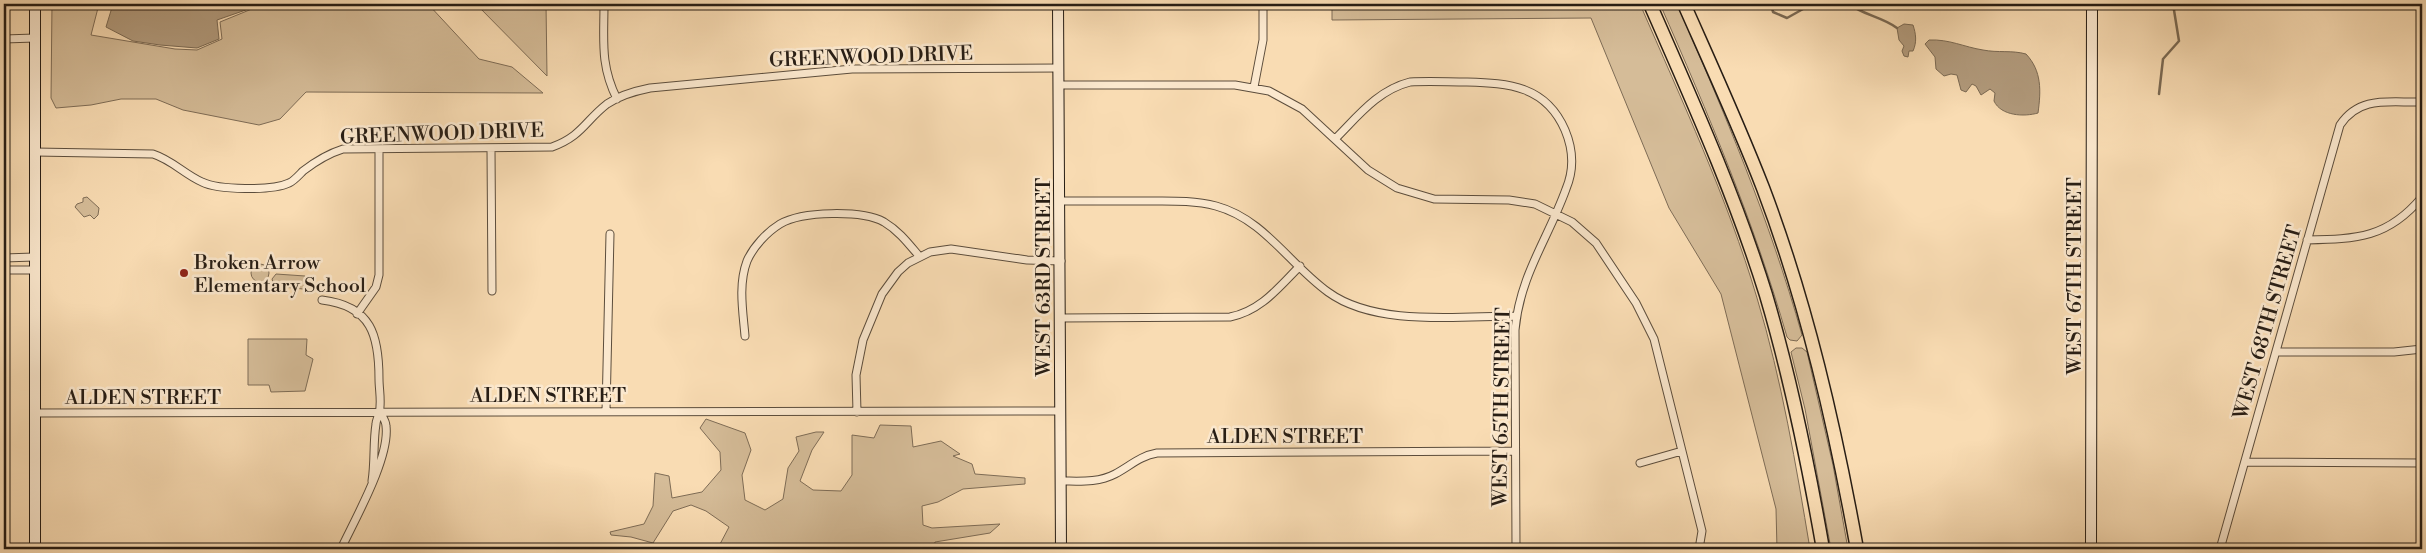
<svg xmlns="http://www.w3.org/2000/svg" width="2426" height="553" font-family="'Libre Bodoni',serif">
	<style>
		.green { fill: #d5bc98; stroke: #7e6c56 }
		.water { fill: #b29b7d; stroke: #7a6953 }
		.lines { fill: none; stroke-linecap: round; stroke-linejoin: round }
		.stream { stroke: #7a6953; stroke-width: 2.5 }
		.street-casing { stroke: #5c4d3c; stroke-width: 9 }
		.secondary-casing { stroke: #271d14; stroke-width: 12 }
		.highway-casing { stroke: #271d14; stroke-width: 15 }
		.street { stroke: #fbe8ce; stroke-width: 7 }
		.secondary { stroke: #fbe8ce; stroke-width: 10 }
		.highway { stroke: #f9dcb3; stroke-width: 12 }
		.poi-dot { fill: #8f2418; stroke: #fbe8ce; stroke-width: 2 }
		.labels { text-anchor: middle; stroke-width: 5; stroke-linejoin: round; paint-order: stroke }
		.street-label { font-size: 20px; fill: #271d14; stroke: #fbe8ce }
		.poi-label { font-size: 20px; fill: #271d14; stroke: #fbe8ce; text-anchor: start }
	</style>
	<rect width="100%" height="100%" fill="#f9dcb3"/>
	<filter id="stains"><feTurbulence type="fractalNoise" baseFrequency=".004" numOctaves="4"/><feColorMatrix values="0 0 0 0 .2 0 0 0 0 .09 0 0 0 0 .02 0 0 0 .5 -.17"/></filter>
	<radialGradient id="worn" r=".72"><stop offset=".6" stop-color="#630" stop-opacity="0"/><stop offset="1" stop-color="#630" stop-opacity=".3"/></radialGradient>
	<path class="green" d="M52,4h47l-8,31 84,14 22,1 25,-11 -2,-17 44,-18h164l51,55 33,8 31,26 -237,-1 -26,27 -21,6 -76,-15 -27,-11h-35l-30,6 -35,3 -5,-10z
		M476,4h70l1,72z
		M1332,4h308c42,97 87,193 117,294 25,83 39,167 53,251h-33l-1,-40 -55,-215 -52,-86 -78,-190 -259,2z
		M1660,4h17c48,110 92,214 125,331l-5,6 -7,-1 -3,-3c-33,-115 -79,-224 -127,-333z
		M87,197l12,11 -1,7 -4,4 -4,-4 -6,2 -9,-10 2,-3 6,-2v-4z
		M251 273a9 9 0 1 1 18 0a9 9 0 1 1-18 0Z
		M276,274l29,2 2,9 -4,4 -29,-3 -2,-7z
		M248,339h59l-1,16 7,4 -8,32 -34,1 -2,-7h-21z
		M1796,348h6l5,4 26,113 15,84h-17l-26,-140 -14,-57z
		M706,419l39,14 6,17 -9,25 3,25 20,10 18,-11 5,-31 11,-17 -3,-14 20,-5h8l-12,18 -12,31 13,9 28,1 11,-16v-40l22,3 6,-13 31,1 2,21 28,-6 19,13 -7,2 19,8 3,10 50,4v6l-62,5 -25,13 -16,4 1,19 9,3 68,-4 -10,9 -55,9 -2,7h-220l6,-3 10,-19 -23,-16 -15,-6 -18,6 -20,32 -22,-6 -20,-2 -1,-3 34,-8 9,-18 2,-33 14,3 3,22 30,-6 19,-22 -1,-18 -20,-24z"/>
	<path class="water" d="M113,4h150l-46,16 2,19 -22,9 -37,-3 -27,-4 -27,-14z
		M1904,24l9,1c3,9 4,17 0,26h-4l-1,6 -4,-1 -2,-5 2,-5 -5,-6 -2,-12z
		M1929,40c20,-1 35,7 54,10 15,3 29,0 43,4 16,17 15,37 12,59 -14,4 -37,3 -44,-12l1,-8 -5,-4 -9,6 -5,-9 -4,-2 -6,8 -5,-2 -4,-15 -6,-1 -7,2 -8,-7 -1,-12 -10,-13z"/>
	<g class="lines">
		<path class="stream" d="M1771,4l2,8 14,6 25,-14
			M1850,4c10,10 33,13 47,24
			M2159,94l4,-35 16,-18 -6,-37"/>
		<defs>
			<path id="street" d="M604,4c0,36 -4,61 13,95
				M4,39l31,-1
				M1059,85h176l34,6 33,18 66,61 29,18 37,11 75,1 26,4 37,18 24,21 40,60 18,36 48,192 -3,18
				M1254,87l9,-47v-36
				M1336,138c22,-22 42,-48 74,-56 19,-1 38,0 57,0 42,1 79,4 98,48 8,19 9,40 1,59 -18,50 -46,86 -51,141l1,219
				M491,149l1,142
				M35,152l118,2c19,6 31,20 49,28 16,8 70,9 87,1 5,-2 10,-8 14,-12 13,-10 24,-17 40,-22l209,-2c30,-11 33,-26 55,-43 13,-9 28,-13 43,-16l202,-19 207,-1
				M1061,201c29,0 58,0 87,0 22,0 46,-1 68,5 48,13 73,58 112,86 48,35 131,24 188,24
				M2307,240c50,-1 81,-2 115,-43
				M4,258l30,-1
				M4,270h30
				M322,300c50,6 57,36 57,79 0,11 3,24 0,34 -1,4 -3,8 -3,11 -3,19 -1,38 -4,57
				M357,314l19,-27 3,-12v-126
				M1061,318l169,-1c31,-6 49,-30 70,-51
				M745,336c-2,-24 -7,-51 2,-75 6,-14 20,-29 33,-37 22,-13 82,-14 104,-2 15,9 24,21 35,34
				M2276,352h118l28,-3
				M606,411l4,-177
				M857,412l-1,-37 7,-35 19,-46 16,-22 10,-9 22,-11 21,-3 76,11 34,1
				M35,413l1026,-2
				M2245,462l177,1
				M1640,463l42,-12
				M1061,481c18,0 37,2 54,-7 15,-8 25,-18 42,-21l358,-2
				M341,549c14,-30 49,-91 45,-123 0,-5 -4,-10 -6,-14
				M2220,549l120,-424c20,-30 50,-22 82,-23"/>
			<path id="secondary" d="M1058,4l3,545
				M35,549v-545
				M2091,549l1,-545"/>
			<path id="highway" d="M1650,4c42,96 85,191 116,291 25,84 42,168 57,254
				M1684,4c27,61 55,122 79,184 44,116 72,239 94,361"/>
		</defs>
		<use href="#street" class="street-casing"/>
		<use href="#secondary" class="secondary-casing"/>
		<use href="#highway" class="highway-casing"/>
		<use href="#street" class="street"/>
		<use href="#secondary" class="secondary"/>
		<use href="#highway" class="highway"/>
	</g>
	<circle class="poi-dot" cx="184" cy="273" r="5"/>
	<g class="labels">
		<g class="street-label">
			<text transform="translate(871 56) rotate(-2)" y="7">GREENWOOD DRIVE</text>
			<text transform="translate(442 133) rotate(-2)" y="7">GREENWOOD DRIVE</text>
			<text transform="translate(2074 276) rotate(-90)" y="7">WEST 67TH STREET</text>
			<text transform="translate(1043 277) rotate(-90)" y="7">WEST 63RD STREET</text>
			<text transform="translate(2267 322) rotate(-74)" y="7">WEST 68TH STREET</text>
			<text x="548" y="402">ALDEN STREET</text>
			<text x="143" y="404">ALDEN STREET</text>
			<text transform="translate(1501 407) rotate(-89)" y="7">WEST 65TH STREET</text>
			<text x="1285" y="443">ALDEN STREET</text>
		</g>
		<g class="poi-label">
			<text x="194" y="269">Broken Arrow<tspan x="194" dy="23">Elementary School</tspan></text>
		</g>
	</g>
	<rect width="2426" height="553" fill="none" stroke="#f9dcb3" stroke-width="20"/>
	<rect x="5" y="5" width="2416" height="543" fill="none" stroke="#271d14" stroke-width="2.5"/>
	<rect x="10" y="10" width="2406" height="533" fill="none" stroke="#271d14"/>
	<rect width="100%" height="100%" filter="url(#stains)"/>
	<rect width="100%" height="100%" fill="url(#worn)"/>
</svg>
